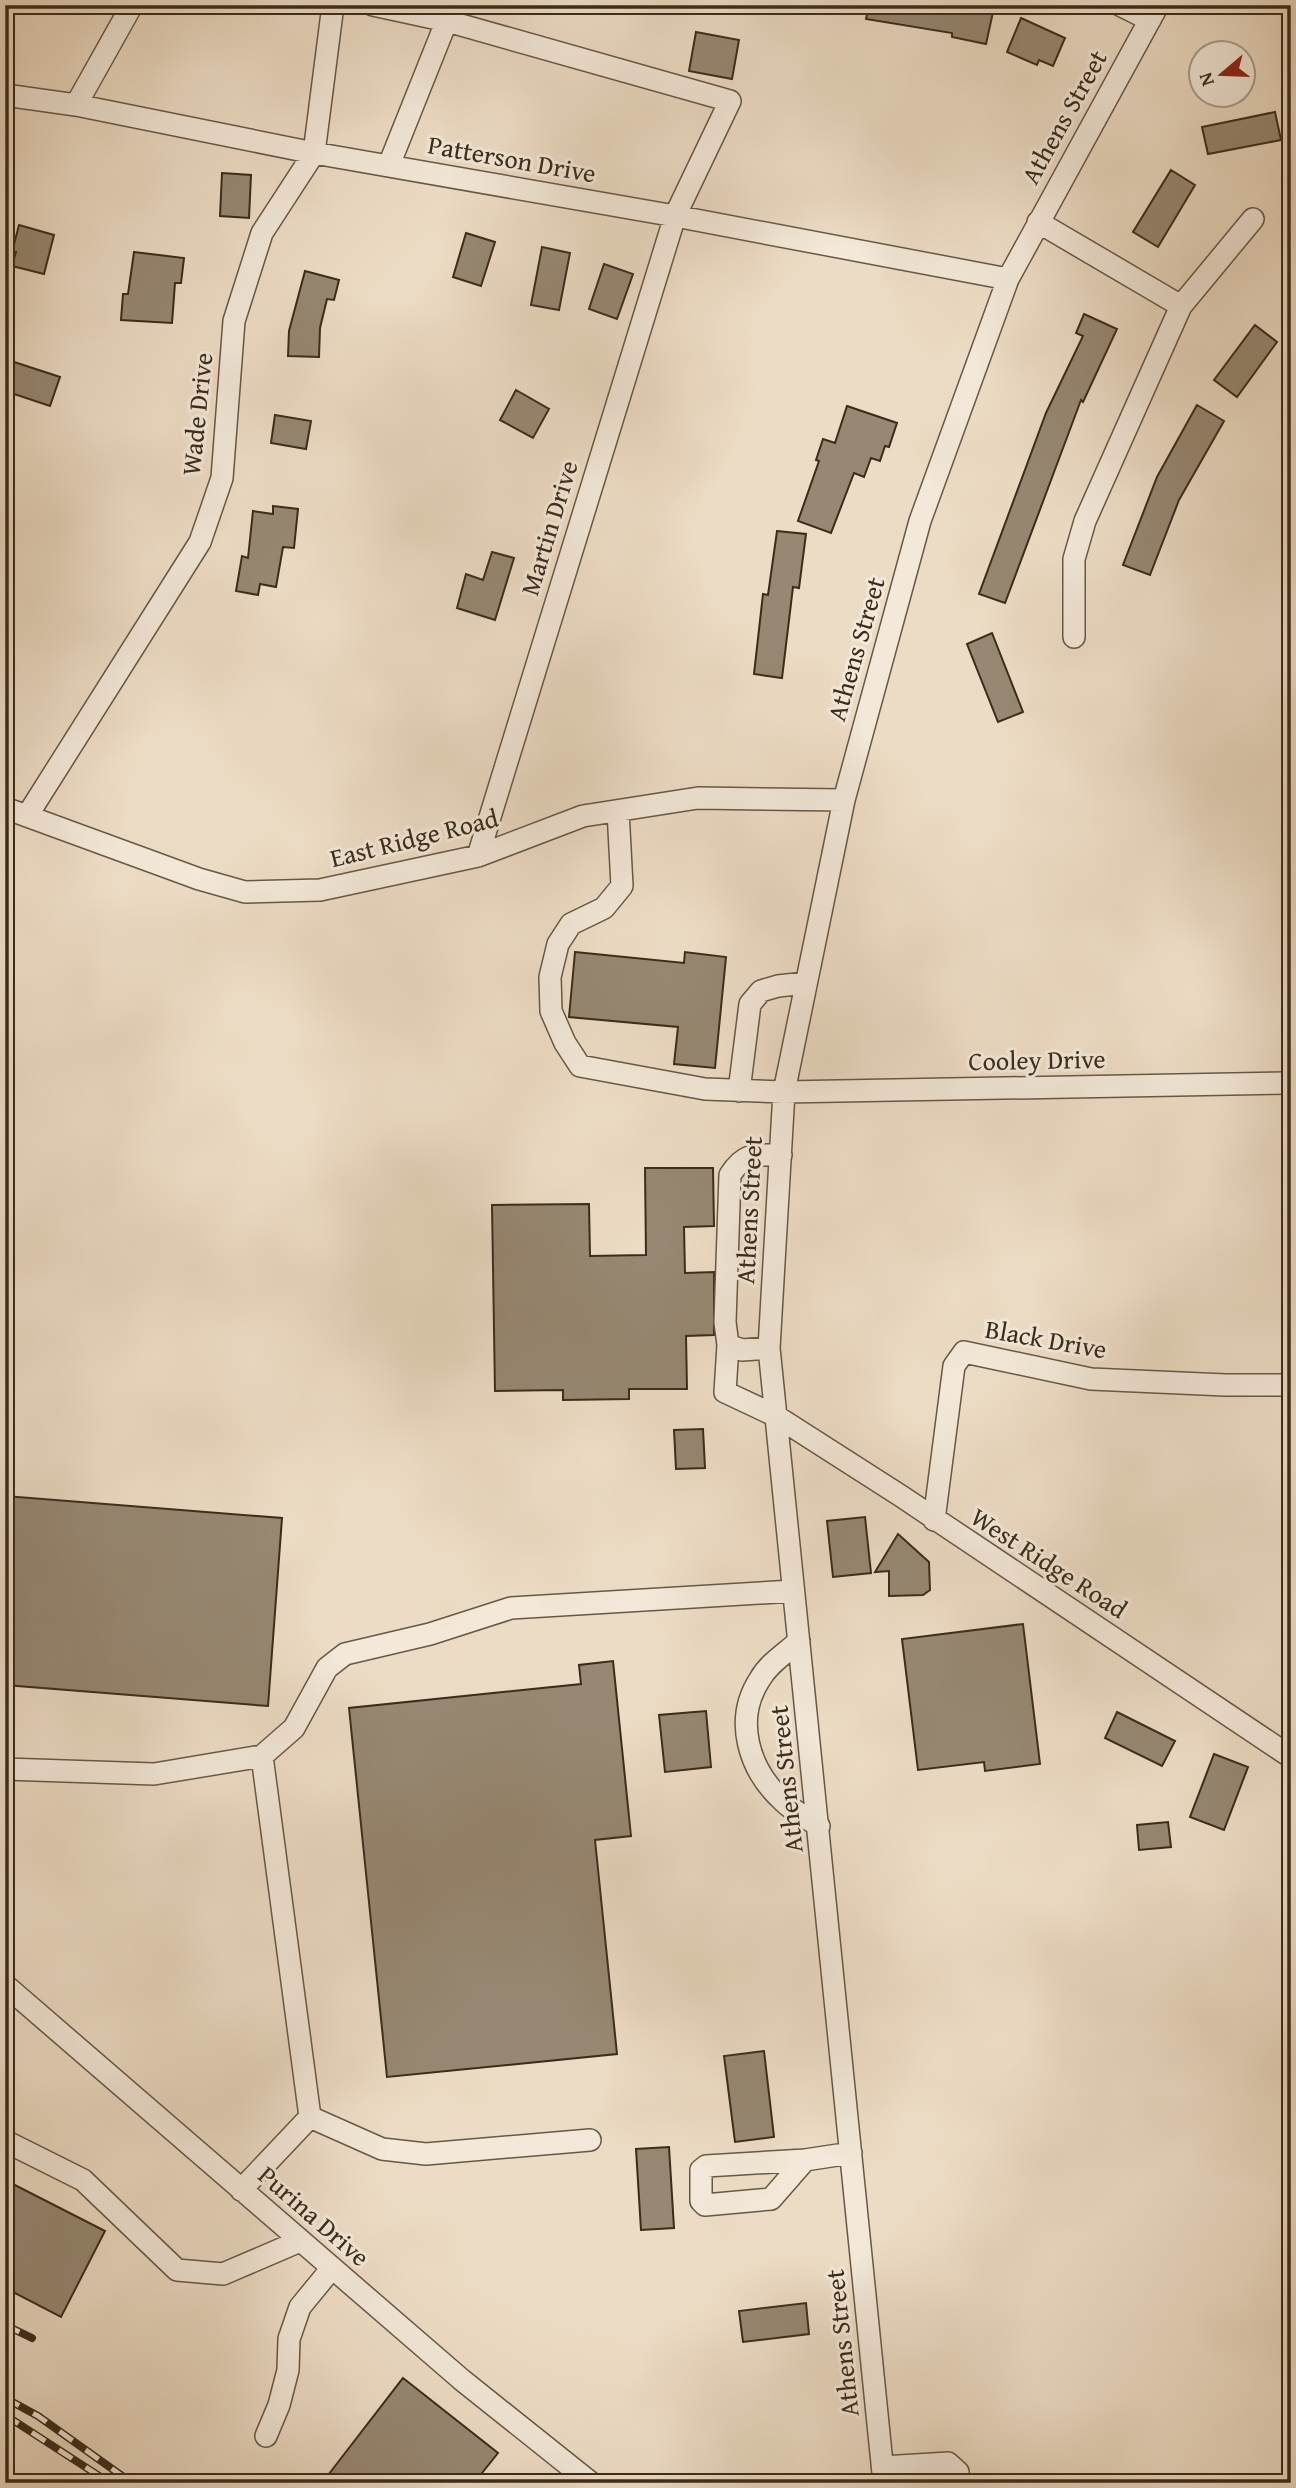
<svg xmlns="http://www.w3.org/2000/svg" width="1296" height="2488" font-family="'Gentium Book Plus',serif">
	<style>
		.building { fill: #978873; stroke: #3a2c1b; stroke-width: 2 }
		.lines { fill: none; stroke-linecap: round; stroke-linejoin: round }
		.minor-casing { stroke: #675846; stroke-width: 24 }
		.minor { stroke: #f3e8d9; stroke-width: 21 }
		.rail-casing { stroke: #3a2c1b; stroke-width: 8 }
		.rail { stroke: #f3e8d9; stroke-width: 5; stroke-dasharray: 16; stroke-linecap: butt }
		.labels { text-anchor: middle; stroke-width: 6; stroke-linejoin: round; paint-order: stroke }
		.street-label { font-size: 26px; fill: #3a2c1b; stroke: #f3e8d9 }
	</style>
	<rect width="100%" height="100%" fill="#eddcc5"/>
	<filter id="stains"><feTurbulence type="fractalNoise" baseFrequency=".00286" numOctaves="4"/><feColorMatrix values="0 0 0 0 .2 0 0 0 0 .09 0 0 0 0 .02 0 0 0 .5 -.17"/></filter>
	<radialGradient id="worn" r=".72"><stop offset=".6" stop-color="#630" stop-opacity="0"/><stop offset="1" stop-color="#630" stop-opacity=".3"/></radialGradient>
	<path class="building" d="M869,5h92l32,7 -7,32 -34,-7v-4l-86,-14z
		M1021,18l44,20 -12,28 -14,-6 -2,5 -30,-13z
		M696,32l43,8 -7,39 -43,-8z
		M1275,112l6,28 -73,14 -6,-27z
		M1171,170l24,15 -37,62 -25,-15z
		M222,173l29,2 -2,43 -29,-2z
		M19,225l35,10 -10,39 -32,-8 4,-14h-4z
		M466,233l29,9 -14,44 -28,-9z
		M542,247l28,6 -11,57 -28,-5z
		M134,252l50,6 -3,25h-6l-3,40 -51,-3 2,-26h5z
		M604,264l29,10 -16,45 -28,-10z
		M305,271l34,9 -5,20 -7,-1 -7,29 -1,29 -31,-1 1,-25z
		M1084,314l33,15 -34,73 -2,-2 -76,203 -26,-9 67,-181 37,-77 -7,-3z
		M1255,325l22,17 -40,55 -23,-17z
		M5,359l55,18 -10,29 -45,-15z
		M516,390l33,19 -16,29 -33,-18z
		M1197,405l27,16 -45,79 -29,75 -27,-10 34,-88z
		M847,406l50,17 -8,24 -4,-1 -5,15 -9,-3 -7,19 -10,-4 -23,60 -33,-12 21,-60 -3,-1 7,-21 12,4z
		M275,415l36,6 -5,28 -35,-6z
		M273,506l25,3 -4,39 -11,-1 -7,40 -16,-3 -2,11 -22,-4 6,-35 6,2 5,-47 20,3z
		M777,531l29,3 -7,54 -6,-1 -11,91 -28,-4 9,-80 5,1z
		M492,552l22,6 -19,62 -38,-12 9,-34 17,6z
		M992,633l31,79 -25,10 -31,-78z
		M575,952l109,11 1,-11 41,5 -11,111 -41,-4 4,-37 -109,-10z
		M645,1168h68l1,58 -30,1 1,46 29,-1v63l-28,1 1,53h-58v10l-66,1v-10l-68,1 -3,-186 97,-1 1,52 56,-1z
		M703,1429l2,39 -29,1 -2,-39z
		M5,1496l277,22 -14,188 -263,-21z
		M865,1517l6,56 -38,4 -6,-56z
		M898,1534l31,28 1,28 -7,5 -34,1v-25l-14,1z
		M1023,1624l17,140 -55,7 -1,-9 -66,8 -16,-131z
		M613,1661l18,175 -36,4 22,214 -230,23 -38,-369 232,-24 -2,-19z
		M706,1711l5,56 -46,5 -6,-57z
		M1117,1712l58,29 -13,25 -57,-28z
		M1214,1754l34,13 -24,63 -34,-13z
		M1168,1822l3,25 -32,3 -2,-25z
		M764,2051l10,86 -39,5 -11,-86z
		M669,2147l5,81 -33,2 -5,-81z
		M5,2180l100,51 -44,86 -56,-29z
		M806,2303l3,31 -66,8 -4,-31z
		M403,2378l95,75 -24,30h-152z"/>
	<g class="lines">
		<defs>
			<path id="minor" d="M373,5l74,16 283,80 -55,115 -197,640
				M1120,5l30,15
				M5,95l71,10 238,48 361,63 333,63
				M76,105l56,-100
				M389,165l64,-160
				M1038,222l143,84
				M1074,637v-78l11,-38 96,-215 72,-87
				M5,808l194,71 46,13 75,-2 158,-34 105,-40 115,-18 146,2
				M618,811l4,75 -18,22 -33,16 -13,20 -8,33 1,34 14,32 15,23 125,23 79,3 507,-9
				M27,816l173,-274 22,-64 12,-157 28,-88 52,-80 19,-148
				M739,1091l11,-87 11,-13 17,-5 28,-3
				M728,1345l-3,47 51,24 125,80 390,261
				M769,1348l-27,2 -14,-5 -3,-23 5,-147c15,-23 25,-20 51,-20
				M934,1520l20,-154 10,-14 127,27 134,6h66
				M799,1641c-13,12 -30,22 -39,38 -27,41 -11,91 23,122 10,10 24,17 36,25
				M5,1769l149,5 108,-18 32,-28 33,-60 18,-14 85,-20 81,-26 282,-17
				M5,1985l457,395 129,103
				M310,2117l72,32 44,5 164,-14
				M5,2141l78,39 94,90 46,4 77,-33
				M805,2160l-34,39 -66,6 -4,-4v-31l5,-4 99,-6 46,-7
				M241,2190l69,-73 -48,-361
				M266,2436l13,-31 9,-35 1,-31 11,-32 32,-39
				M883,2467l65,-4 10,9 1,11
				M884,2483l-115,-1135 15,-256 60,-292 76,-279 88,-242 150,-274"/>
		</defs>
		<use href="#minor" class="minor-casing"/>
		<use href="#minor" class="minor"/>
		<defs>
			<path id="rail" d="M5,2325l27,13
				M5,2398l33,18 94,67
				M5,2415l105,68"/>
		</defs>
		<use href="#rail" class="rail-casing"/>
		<use href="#rail" class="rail"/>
	</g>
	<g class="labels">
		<g class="street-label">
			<text transform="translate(1064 117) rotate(-61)" y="9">Athens Street</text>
			<text transform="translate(512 159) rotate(10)" y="9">Patterson Drive</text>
			<text transform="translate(197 414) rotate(-84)" y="9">Wade Drive</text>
			<text transform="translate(549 528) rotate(-73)" y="9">Martin Drive</text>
			<text transform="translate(856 649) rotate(-74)" y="9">Athens Street</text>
			<text transform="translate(414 838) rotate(-14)" y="9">East Ridge Road</text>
			<text transform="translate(1037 1060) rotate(-1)" y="9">Cooley Drive</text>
			<text transform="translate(749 1210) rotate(-87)" y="9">Athens Street</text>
			<text transform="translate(1046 1339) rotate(10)" y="9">Black Drive</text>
			<text transform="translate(1049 1563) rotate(33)" y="9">West Ridge Road</text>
			<text transform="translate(786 1779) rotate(-96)" y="9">Athens Street</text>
			<text transform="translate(314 2216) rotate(41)" y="9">Purina Drive</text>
			<text transform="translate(842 2343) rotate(-96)" y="9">Athens Street</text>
		</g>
	</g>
	<rect width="1296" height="2488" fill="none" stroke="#eddcc5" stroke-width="28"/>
	<rect x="7" y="7" width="1282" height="2474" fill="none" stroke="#3a2c1b" stroke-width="3.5"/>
	<rect x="14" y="14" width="1268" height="2460" fill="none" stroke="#3a2c1b" stroke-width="2"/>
	<g transform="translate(1222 74) rotate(251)"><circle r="33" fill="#f3e8d9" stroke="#a99d8d" stroke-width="2"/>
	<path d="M0-5L12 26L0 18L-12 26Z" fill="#8f2418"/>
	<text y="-10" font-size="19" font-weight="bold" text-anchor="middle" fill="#3a2c1b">N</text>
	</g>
	<rect width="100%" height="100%" filter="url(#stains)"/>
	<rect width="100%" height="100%" fill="url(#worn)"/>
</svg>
